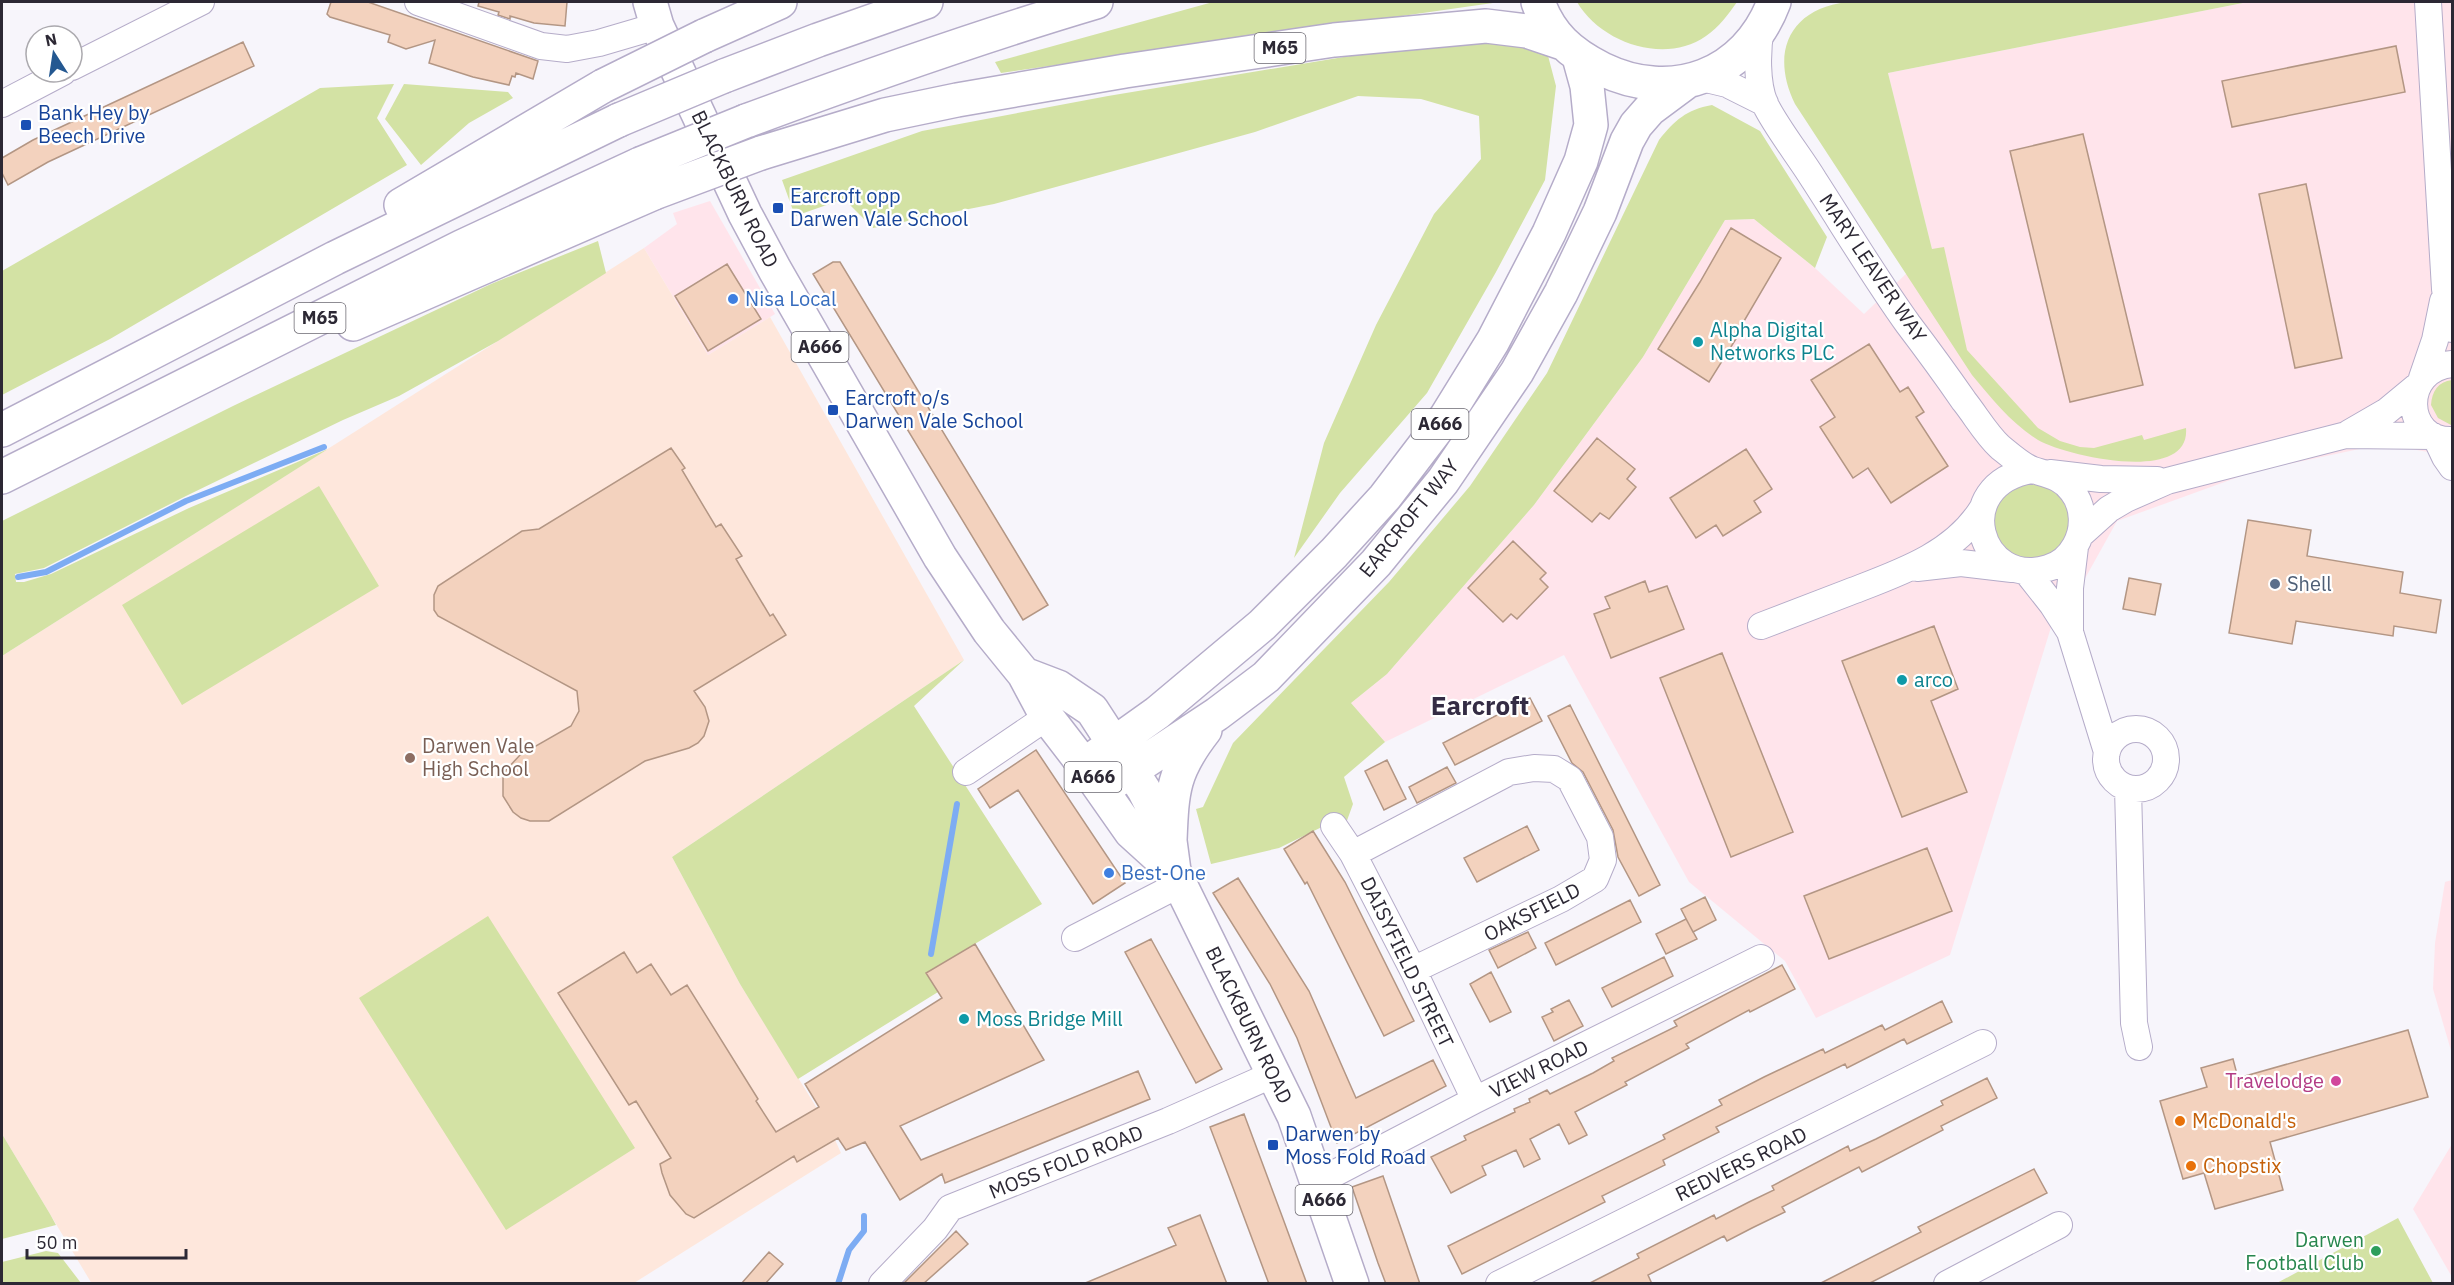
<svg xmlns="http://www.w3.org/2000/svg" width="2454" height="1285" font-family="'IBM Plex Sans',sans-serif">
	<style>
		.commercial { fill: #ffe4eb }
		.education { fill: #fee7dc }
		.green { fill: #d3e2a4 }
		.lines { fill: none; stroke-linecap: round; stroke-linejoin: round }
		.stream { stroke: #7dacf3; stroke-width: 6 }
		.building { fill: #f3d2be; stroke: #b39684; stroke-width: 1.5 }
		.minor-casing { stroke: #b5acc9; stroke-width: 28 }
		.highway-casing { stroke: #b5acc9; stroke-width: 36 }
		.minor { stroke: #fff; stroke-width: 26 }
		.highway { stroke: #fff; stroke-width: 33 }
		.highway-bridge-casing { stroke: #b5acc9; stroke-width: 36; stroke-linecap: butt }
		.highway-bridge { stroke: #fff; stroke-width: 33 }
		.transit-dot { fill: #1a4fb4; stroke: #fff; stroke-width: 2 }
		.shop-dot { fill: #3f7fe0; stroke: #fff; stroke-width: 2 }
		.culture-dot { fill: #0f9aa8; stroke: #fff; stroke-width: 2 }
		.service-dot { fill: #5c6f8a; stroke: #fff; stroke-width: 2 }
		.education-dot { fill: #8d6e63; stroke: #fff; stroke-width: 2 }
		.hotel-dot { fill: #d1479c; stroke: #fff; stroke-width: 2 }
		.food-dot { fill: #e8710a; stroke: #fff; stroke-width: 2 }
		.leisure-dot { fill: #2e9e5b; stroke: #fff; stroke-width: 2 }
		.labels { text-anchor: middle; stroke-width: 4.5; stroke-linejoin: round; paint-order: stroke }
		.shield { fill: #fff; stroke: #6b6871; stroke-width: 1.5 }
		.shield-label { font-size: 18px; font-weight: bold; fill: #2c2834 }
		.transit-label { font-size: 20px; fill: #164399; stroke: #fff; text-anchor: start }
		.street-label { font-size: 20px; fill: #2c2834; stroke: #fff }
		.shop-label { font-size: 20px; fill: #366cbe; stroke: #fff; text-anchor: start }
		.culture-label { font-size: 20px; fill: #0d838f; stroke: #fff; text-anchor: start }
		.service-label { font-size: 20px; fill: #4e5e75; stroke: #fff; text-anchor: start }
		.education-label { font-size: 20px; fill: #785e54; stroke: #fff; text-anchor: start }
		.hotel-label { font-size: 20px; fill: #b23c85; stroke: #fff; text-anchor: end }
		.food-label { font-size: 20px; fill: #c56008; stroke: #fff; text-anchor: start }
		.leisure-label { font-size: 20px; fill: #27864d; stroke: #fff; text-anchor: end }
		.district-label { font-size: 26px; font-weight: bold; fill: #342c44; stroke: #fff }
	</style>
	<rect width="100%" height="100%" fill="#f7f5fb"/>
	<path class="commercial" d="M2248,2h204v471l-24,-21 -45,-8 -128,27 -138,50 -49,88 -16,15 -102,331 -134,63 -31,-57 -96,-79 -125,-227 -179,87 -34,-39 36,-29 147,-169 109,-148 82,-137 29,-1 61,49 49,46 68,-65 -44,-176z
		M710,201l65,113 -67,41 -64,-107 33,-24 -4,-11z
		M2452,880v174l-19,-65 2,-46 10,-61z
		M2452,1144v133l-39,-68z"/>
	<path class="education" d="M644,248l64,107 62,-38 194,343 -292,197 68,127 91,147 10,22 -207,130 -542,1 -90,-150v-478z"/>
	<path class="green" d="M1213,2h287l-499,71 -6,-11z
		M1577,2h160c-9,13 -18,25 -31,34 -41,29 -105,7 -129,-34z
		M1847,2h401l-360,71 44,176 12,-2 23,103 71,78 22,13 20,6 14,1 48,-13 2,5 42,-12c5,57 -120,28 -148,12 -26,-16 -46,-41 -66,-65l-177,-271c-25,-51 -6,-95 52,-102z
		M1491,40l56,12 9,34 -11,94 -49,92 -69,121 -87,100 -46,65 30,-115 52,-118 58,-111 47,-55 -2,-43 -58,-17 -63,-3 -103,36 -261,72 -121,24 -29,-29 -49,17 -13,-36 140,-49 186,-35 320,-53z
		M394,84l-17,34 30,47 -297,174 -108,56v-124l318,-183z
		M404,84l104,8 5,6 -44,25 -48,42 -36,-46z
		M1712,105l48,26 67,106 -12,31 -61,-49 -29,1 -82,137 -109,148 -147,169 -36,29 34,39 -41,35 9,27 -8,22 -17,-2 -49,24 -68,16 -15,-55 7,-2 30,-64 156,-161 81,-96 77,-113 112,-233c16,-20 27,-30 53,-35z
		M598,241l8,32 -108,68 -99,55 -56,24 -157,76 -142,72 -29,6 1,8h8l27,-8 138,-66 139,-59 -326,207v-135l231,-115 258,-122z
		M2452,380v44l-1,1 -13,-7 -7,-13c1,-14 7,-23 21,-25z
		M1993 522a38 38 0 1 1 76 0a38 38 0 1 1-76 0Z
		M319,486l60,100 -197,119 -60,-100z
		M964,660l-50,46 128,198 -116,69 12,19 -140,87 -58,-95 -68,-127z
		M488,916l147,232 -129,82 -147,-232z
		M2,1134l48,80 6,11 -54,14z
		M2398,1218l35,65h-156z
		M46,1251l12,2 23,30h-79v-21z"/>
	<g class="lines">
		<path class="stream" d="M18,577l28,-5 140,-71 138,-54
			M931,954l26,-150
			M838,1284l11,-34 15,-19v-15"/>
	</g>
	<path class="building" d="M331,2h37l170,59 -5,18 -17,-6 -1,4 -3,-1 -3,9 -36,-8 -44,-14 6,-23 -29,9 -18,-7 2,-7 -60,-18 -3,-3z
		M479,2h88l-2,24 -31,-3 -24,-7v3l-12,-4 1,-3 -21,-6z
		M243,42l11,24 -206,96 -40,23 -6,-12v-15l31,-18z
		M2396,46l9,46 -173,35 -10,-46z
		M2083,134l60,251 -73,17 -60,-251z
		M2306,184l36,174 -47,10 -36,-174z
		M1731,228l50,30 -44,75 2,1 -30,48 -51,-33 42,-67z
		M833,262h7l208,343 -25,15 -210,-346z
		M727,264l34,55 -53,32 -33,-55z
		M1869,344l31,48 8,-5 16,25 -8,5 32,49 -57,37 -23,-35 -15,10 -33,-51 15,-10 -24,-37z
		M1597,438l38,31 -8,10 9,8 -27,32 -9,-6 -8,9 -38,-31z
		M671,448l14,20 -3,2 34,57 5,-3 21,32 -6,3 34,57 3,-2 13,21 -92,56 11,16 4,14 -5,15 -6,7 -9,5 -44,13 -96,60h-19l-9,-3 -8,-6 -10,-16v-18l3,-8 14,-15 51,-29 8,-15 -2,-20 -139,-75 -4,-6v-15l4,-9 84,-55 17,-2z
		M1746,449l26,40 -18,12 7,11 -38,24 -7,-11 -20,13 -26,-40z
		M2248,520l63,10 -4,26 96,16 -3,21 41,7 -5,33 -42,-7 -1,10 -97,-15 -4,23 -63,-11z
		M1513,541l33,32 -6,6 8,8 -31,32 -6,-5 -8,8 -35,-34z
		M2129,578l32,6 -6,31 -32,-6z
		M1645,581l4,11 18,-6 17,43 -73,29 -17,-44 16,-6 -5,-11z
		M1934,626l24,63 -27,12 36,91 -65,25 -60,-156z
		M1722,653l71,179 -62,25 -71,-179z
		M1530,698l12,23 -87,44 -12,-22z
		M1570,705l90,180 -21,11 -21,-39 -5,-27 -30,-58 -11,-9 -24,-47z
		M1036,750l89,133 -32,21 -75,-114 -28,18 -12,-19z
		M1387,760l19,39 -22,11 -19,-39z
		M1447,767l9,16 -39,20 -8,-16z
		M1527,826l12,24 -62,32 -13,-24z
		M1313,831l32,51 69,139 -30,15 -77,-154 -2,2 -21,-35z
		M1927,848l25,63 -123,48 -25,-63z
		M1238,878l71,113 47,107 77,-38 13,26 -109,57 -40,-105 -27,-54 -57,-91z
		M1705,897l11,23 -23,12 -12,-23z
		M1630,900l11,22 -85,43 -11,-22z
		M1686,919l11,20 -31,15 -10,-20z
		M1528,932l8,16 -38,20 -9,-18z
		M1151,939l71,130 -26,14 -71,-131z
		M975,944l69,116 -144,66 21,34 217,-89 12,28 -205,84 -3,-9 -42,26 -35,-58 -19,8 -8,-12 -41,24 -3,-6 -100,62 -8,-4 -16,-19 -8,-22 -2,-9 11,-6 -35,-57 -7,4 -71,-112 66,-41 13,21 14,-9 20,31 16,-10 71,114 -2,2 20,31 43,-25 -14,-23 137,-86 -16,-25z
		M1664,957l9,19 -61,31 -10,-19z
		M1782,965l13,24 -45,23 -1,-2 -63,34 3,4 -64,34 2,3 -52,27 12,23 -18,9 -10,-20 -29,15 10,20 -16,8 -8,-17 -34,16 4,9 -35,18 -20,-36 35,-17 -2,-4 51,-24 -1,-3 16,-7 -1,-3 18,-9 3,4 43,-21 21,-12 -2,-3 65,-32 -3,-5z
		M1491,972l20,40 -21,10 -20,-38z
		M1569,1000l14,26 -29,15 -12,-24 11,-5 -2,-3z
		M1942,1001l10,21 -45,22 -3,-5 -57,29 -2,-4 -129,63 3,5 -56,28 2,5 -63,31 3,6 -143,72 -14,-28 217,-107 -2,-4 59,-30 -3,-5 45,-23 59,-28 2,4 57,-28 3,5z
		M2408,1030l20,67 -158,45 13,48 -68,19 -11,-36 -21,6 -23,-78 47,-14 -6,-19 32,-9 5,19z
		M1987,1078l10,20 -56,28 2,4 -81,42 -3,-5 -77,40 3,5 -33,16 -25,13 -3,-5 -76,39 4,9h-64l51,-26 -2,-4 77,-39 2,4 33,-17 25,-12 -2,-4 76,-40 2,5 26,-12 67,-34 -2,-4z
		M1244,1114l38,102 25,68h-38l-37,-99 -22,-58z
		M2034,1169l13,24 -179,91h-49l102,-52 -3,-5z
		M1383,1176l21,61 16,47h-34l-8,-21 -26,-76z
		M1200,1215l27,69h-144l93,-39 -8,-17z
		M956,1231l12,13 -45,40h-20z
		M769,1252l14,12 -18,20h-24z"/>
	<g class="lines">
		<defs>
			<path id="minor" d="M418,2l123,44 26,3 32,-6 58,-17
				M2428,2l17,287 7,40
				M1761,28c-4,21 -5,55 4,76 11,23 35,53 49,76 31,48 61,98 94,144 19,25 38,51 56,77 12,15 22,33 36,46 10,8 22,19 33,23 16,5 29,7 39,21 12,15 13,38 3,55 -6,11 -16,19 -27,22 -68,22 -101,-83 -16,-98
				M72,67l129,-65
				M1702,78l25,6 38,19
				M2,104l61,-32
				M2452,364c-52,5 -49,78 0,76
				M2422,378l13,-38 8,-39
				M2349,433l38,-22 29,-24
				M2436,438l9,19 7,10
				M2050,473l51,6 56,1
				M2080,535l29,-26 17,-10 41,-18 179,-46 87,1
				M2075,547l-5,41v44l37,120
				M1917,568l44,-5 51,6
				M2026,571l26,33 18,28
				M1761,626c28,-11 57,-22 86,-33 49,-19 106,-37 135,-84
				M2106 759a30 30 0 1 1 60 0a30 30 0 1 1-60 0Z
				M966,772l81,-55
				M2128,788l6,235 5,24
				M1334,826l19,28 60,116 62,130
				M1353,854l156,-82 25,-4 20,1 16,10 30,58 3,23 -8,19 -34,20 -148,71
				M1075,938l105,-54
				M1318,1182l157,-82 286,-142
				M882,1284l53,-55 15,-21 218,-87 106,-47
				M1499,1284l484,-241
				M1947,1284l112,-59"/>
			<path id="highway" d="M650,2l7,24 88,188 30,56 165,287 49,74 35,43 23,43 37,48 47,67 43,39
				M1538,2c12,33 32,51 64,67 70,34 144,7 172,-67
				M704,36l76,-34
				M724,76l94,-36 108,-38
				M746,121c116,-43 232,-84 350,-119
				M761,153l124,-38 72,-15 168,-29 209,-31 152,-14 41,5 35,12
				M401,205l202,-119
				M353,324l301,-131
				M2,430l333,-172 284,-138
				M2,477l459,-230 179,-83
				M1024,674l34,13 34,23 52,80 26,51 4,30 6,13 114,232 58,168
				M1084,765l73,-52 105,-88 72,-72 51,-56 61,-80 47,-76 56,-108 32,-72 10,-36 -4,-39 -8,-29
				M1102,790l115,-76 49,-37 110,-114 67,-82 74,-109 44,-79 39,-81 27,-71 9,-16 14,-16 35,-26
				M1170,840c2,-50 3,-69 35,-110"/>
		</defs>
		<use href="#minor" class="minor-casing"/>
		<use href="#highway" class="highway-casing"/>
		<use href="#minor" class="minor"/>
		<use href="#highway" class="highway"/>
		<defs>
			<path id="highway-bridge" d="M603,86l101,-50
				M619,120l105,-44
				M640,164l106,-43
				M654,193l107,-40"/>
		</defs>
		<use href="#highway-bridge" class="highway-bridge-casing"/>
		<use href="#highway-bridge" class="highway-bridge"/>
	</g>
	<g class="transit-dot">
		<rect x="20" y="119" width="12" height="12" rx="3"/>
		<rect x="772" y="202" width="12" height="12" rx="3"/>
		<rect x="827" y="404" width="12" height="12" rx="3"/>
		<rect x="1267" y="1139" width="12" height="12" rx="3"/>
	</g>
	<g class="shop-dot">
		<circle cx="733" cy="299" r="6"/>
		<circle cx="1109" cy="873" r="6"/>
	</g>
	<g class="culture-dot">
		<circle cx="1698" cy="342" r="6"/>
		<circle cx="1902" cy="680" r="6"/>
		<circle cx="964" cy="1019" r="6"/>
	</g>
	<circle class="service-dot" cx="2275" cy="584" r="6"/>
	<circle class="education-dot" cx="410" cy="758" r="6"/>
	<circle class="hotel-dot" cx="2336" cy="1081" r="6"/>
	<g class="food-dot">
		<circle cx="2180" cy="1121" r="6"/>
		<circle cx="2191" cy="1166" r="6"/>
	</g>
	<circle class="leisure-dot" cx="2376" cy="1251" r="6"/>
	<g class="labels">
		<g class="shield">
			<rect x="1254.5" y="33" width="51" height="30" rx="4.5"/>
			<rect x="294.5" y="303" width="51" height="30" rx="4.5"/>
			<rect x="791.5" y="332" width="57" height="30" rx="4.5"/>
			<rect x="1411.5" y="409" width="57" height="30" rx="4.5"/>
			<rect x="1064.5" y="762" width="57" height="30" rx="4.5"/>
			<rect x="1295.5" y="1185" width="57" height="30" rx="4.5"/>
		</g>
		<g class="shield-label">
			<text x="1280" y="54">M65</text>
			<text x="320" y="324">M65</text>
			<text x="820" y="353">A666</text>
			<text x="1440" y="430">A666</text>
			<text x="1093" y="783">A666</text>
			<text x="1324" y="1206">A666</text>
		</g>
		<g class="transit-label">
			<text x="38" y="120">Bank Hey by<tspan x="38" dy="23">Beech Drive</tspan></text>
			<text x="790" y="203">Earcroft opp<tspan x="790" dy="23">Darwen Vale School</tspan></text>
			<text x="845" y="405">Earcroft o/s<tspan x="845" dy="23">Darwen Vale School</tspan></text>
			<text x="1285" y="1141">Darwen by<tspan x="1285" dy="23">Moss Fold Road</tspan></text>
		</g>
		<g class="street-label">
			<text transform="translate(735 189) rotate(64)" y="7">BLACKBURN ROAD</text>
			<text transform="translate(1873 268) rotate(56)" y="7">MARY LEAVER WAY</text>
			<text transform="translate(1409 518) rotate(-51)" y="7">EARCROFT WAY</text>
			<text transform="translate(1532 912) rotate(-27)" y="7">OAKSFIELD</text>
			<text transform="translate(1407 962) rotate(64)" y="7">DAISYFIELD STREET</text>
			<text transform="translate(1249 1025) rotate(64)" y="7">BLACKBURN ROAD</text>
			<text transform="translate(1539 1069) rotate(-26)" y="7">VIEW ROAD</text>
			<text transform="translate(1066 1162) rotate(-22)" y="7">MOSS FOLD ROAD</text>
			<text transform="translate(1741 1164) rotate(-26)" y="7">REDVERS ROAD</text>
		</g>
		<g class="shop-label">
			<text x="745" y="306">Nisa Local</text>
			<text x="1121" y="880">Best-One</text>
		</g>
		<g class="culture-label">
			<text x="1710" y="337">Alpha Digital<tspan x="1710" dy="23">Networks PLC</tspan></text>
			<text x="1914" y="687">arco</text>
			<text x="976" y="1026">Moss Bridge Mill</text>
		</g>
		<g class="service-label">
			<text x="2287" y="591">Shell</text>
		</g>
		<g class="education-label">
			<text x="422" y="753">Darwen Vale<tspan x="422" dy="23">High School</tspan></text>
		</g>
		<g class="hotel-label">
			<text x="2324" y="1088">Travelodge</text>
		</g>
		<g class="food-label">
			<text x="2192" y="1128">McDonald's</text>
			<text x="2203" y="1173">Chopstix</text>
		</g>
		<g class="leisure-label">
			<text x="2364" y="1247">Darwen<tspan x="2364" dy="23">Football Club</tspan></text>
		</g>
		<g class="district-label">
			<text x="1480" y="715">Earcroft</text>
		</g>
	</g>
	<rect width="2454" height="1285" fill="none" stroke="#2c2834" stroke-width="6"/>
	<g transform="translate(54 54) rotate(348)"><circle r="28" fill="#ffffff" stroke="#aba9ae" stroke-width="1.5"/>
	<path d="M0-4.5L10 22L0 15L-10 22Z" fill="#245891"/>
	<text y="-9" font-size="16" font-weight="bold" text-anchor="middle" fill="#2c2834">N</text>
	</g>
	<path d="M27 1249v9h159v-9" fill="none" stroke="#2c2834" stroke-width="3"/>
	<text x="36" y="1249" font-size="18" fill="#2c2834" stroke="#ffffff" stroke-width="4.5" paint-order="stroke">50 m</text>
</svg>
